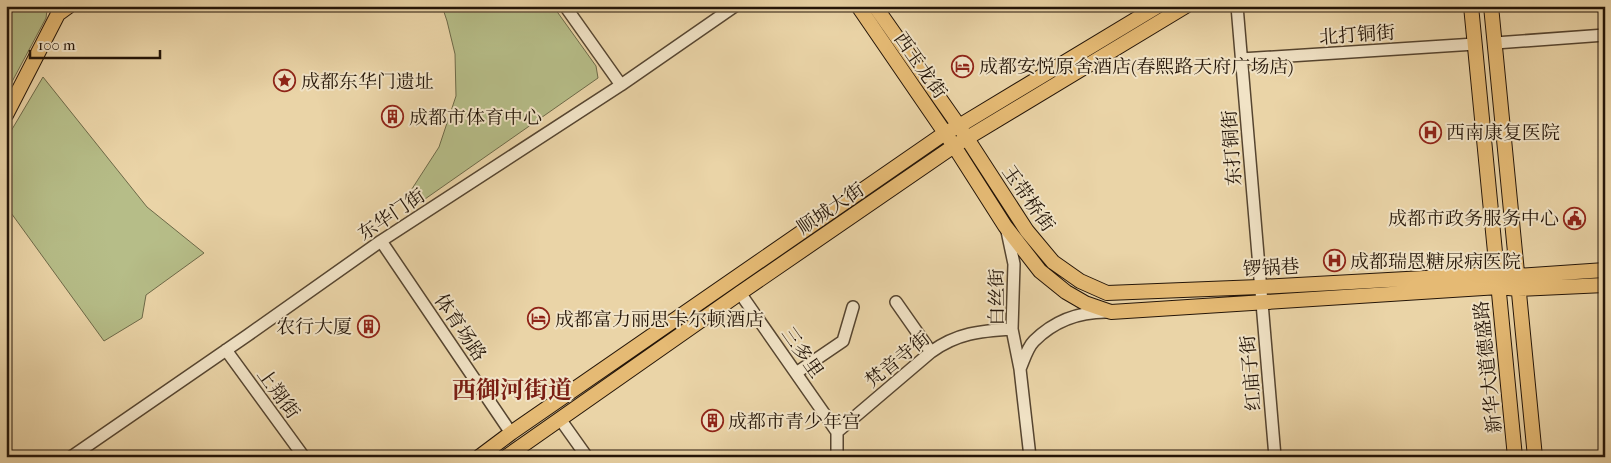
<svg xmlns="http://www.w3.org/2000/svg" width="1611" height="463" font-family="'IM FELL French Canon','Noto Serif SC',serif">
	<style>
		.green { fill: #b6bd88; stroke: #6d6948 }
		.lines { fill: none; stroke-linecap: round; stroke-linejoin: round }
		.minor-casing { stroke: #564530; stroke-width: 14 }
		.major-casing { stroke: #241508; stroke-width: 16 }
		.minor { stroke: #f1e3c6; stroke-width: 11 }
		.major { stroke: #e5ba74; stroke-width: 14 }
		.labels { text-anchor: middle; stroke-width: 4; stroke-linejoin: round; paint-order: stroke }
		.street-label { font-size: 19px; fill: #241508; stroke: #f1e3c6 }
		.poi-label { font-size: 19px; fill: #241508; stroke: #f1e3c6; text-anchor: start }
		.district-label { font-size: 24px; font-weight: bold; fill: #7a1f14; stroke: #f1e3c6 }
	</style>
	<rect width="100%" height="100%" fill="#ead4a7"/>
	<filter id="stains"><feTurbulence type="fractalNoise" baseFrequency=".004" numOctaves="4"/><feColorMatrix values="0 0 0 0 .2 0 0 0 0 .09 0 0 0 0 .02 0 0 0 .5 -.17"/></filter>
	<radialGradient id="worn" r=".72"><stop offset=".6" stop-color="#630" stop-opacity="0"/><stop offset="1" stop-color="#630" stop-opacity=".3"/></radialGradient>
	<path class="green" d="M43,6l4,4 -1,8 -40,75v-81z
		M442,6h111l43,60 2,12 -183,128 -7,-11 31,-48 17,-51 -1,-42 -8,-33z
		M43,77l104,130 57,46 -58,42 -4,23 -38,23 -98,-135v-63l5,-12z"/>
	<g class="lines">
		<defs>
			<path id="minor" d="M565,6l56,79
				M1237,6l38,451
				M1495,43l110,-8
				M1241,59l234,-15
				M1007,231l7,33 -2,65 8,40 10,88
				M381,241l130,192
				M740,293l97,139
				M896,302l35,50
				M226,350l78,107
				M1020,369c4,-9 7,-21 14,-28 20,-20 44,-29 72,-29
				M796,373l47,-32 10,-34
				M560,419l27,38
				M71,457l177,-122 133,-94 240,-156 114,-79
				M837,457v-25l94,-80c26,-19 49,-21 81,-23"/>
			<path id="major" d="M858,6l96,140 51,80 35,45 26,21 19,11 26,9 388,-25 19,2 87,-4
				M875,6l84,120 68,105 26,31 27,19 27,12 152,-6 238,-13 20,2 88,-6
				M1471,6l44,451
				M1491,6l44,451
				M6,7l2,-1
				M6,115l52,-101 11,-8
				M479,457l32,-24 434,-300 14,-7 199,-120
				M506,457l234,-164 214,-147 232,-140"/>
		</defs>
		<use href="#minor" class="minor-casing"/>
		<use href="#major" class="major-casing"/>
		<use href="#minor" class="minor"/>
		<use href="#major" class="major"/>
	</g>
	<defs>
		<symbol id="hotel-ring" viewBox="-11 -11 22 22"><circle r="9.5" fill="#f1e3c6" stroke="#8f2418" stroke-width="1.5"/><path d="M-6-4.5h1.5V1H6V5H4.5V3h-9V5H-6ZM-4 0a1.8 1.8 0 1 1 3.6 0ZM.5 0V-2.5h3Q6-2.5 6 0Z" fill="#8f2418"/></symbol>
		<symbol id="sight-ring" viewBox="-11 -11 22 22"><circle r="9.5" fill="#f1e3c6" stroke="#8f2418" stroke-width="1.5"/><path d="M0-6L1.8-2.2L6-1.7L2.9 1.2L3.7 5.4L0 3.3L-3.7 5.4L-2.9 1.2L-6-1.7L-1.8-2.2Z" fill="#8f2418"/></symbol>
		<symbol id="building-ring" viewBox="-11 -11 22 22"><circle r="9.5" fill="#f1e3c6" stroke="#8f2418" stroke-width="1.5"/><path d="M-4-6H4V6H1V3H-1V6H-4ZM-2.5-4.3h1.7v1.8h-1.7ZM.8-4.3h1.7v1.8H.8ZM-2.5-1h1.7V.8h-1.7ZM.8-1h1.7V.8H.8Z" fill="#8f2418"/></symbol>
		<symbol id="hospital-ring" viewBox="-11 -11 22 22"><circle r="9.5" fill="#f1e3c6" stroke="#8f2418" stroke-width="1.5"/><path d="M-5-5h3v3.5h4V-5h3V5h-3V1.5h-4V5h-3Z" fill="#8f2418"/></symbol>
		<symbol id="civic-ring" viewBox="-11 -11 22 22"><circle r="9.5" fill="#f1e3c6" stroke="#8f2418" stroke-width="1.5"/><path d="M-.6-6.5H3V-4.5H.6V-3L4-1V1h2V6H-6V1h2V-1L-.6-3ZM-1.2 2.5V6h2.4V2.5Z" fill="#8f2418"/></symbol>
	</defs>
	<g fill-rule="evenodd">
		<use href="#hotel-ring" x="950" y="54" width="25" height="25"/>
		<use href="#sight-ring" x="272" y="68" width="25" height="25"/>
		<use href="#building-ring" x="380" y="104" width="25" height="25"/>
		<use href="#hospital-ring" x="1418" y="120" width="25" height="25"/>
		<use href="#civic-ring" x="1562" y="206" width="25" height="25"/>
		<use href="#hospital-ring" x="1322" y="248" width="25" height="25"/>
		<use href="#hotel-ring" x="526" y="306" width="25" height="25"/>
		<use href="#building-ring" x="356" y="314" width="25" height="25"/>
		<use href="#building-ring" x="700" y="408" width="25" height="25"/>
	</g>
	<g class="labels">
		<g class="street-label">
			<text transform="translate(1357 34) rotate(-4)" y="7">北打铜街</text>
			<text transform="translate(921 65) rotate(55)" y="7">西玉龙街</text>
			<text transform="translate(1231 148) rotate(-94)" y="7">东打铜街</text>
			<text transform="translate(1029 198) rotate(55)" y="7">玉带桥街</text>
			<text transform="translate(830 208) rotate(-34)" y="7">顺城大街</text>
			<text transform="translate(391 214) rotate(-34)" y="7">东华门街</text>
			<text transform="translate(1271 267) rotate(-3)" y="7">锣锅巷</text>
			<text transform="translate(996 297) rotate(-90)" y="7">白丝街</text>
			<text transform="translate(461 327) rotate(56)" y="7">体育场路</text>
			<text transform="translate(803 352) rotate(55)" y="7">三多里</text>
			<text transform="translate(897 359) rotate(-39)" y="7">梵音寺街</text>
			<text transform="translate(1487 367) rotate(-96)" y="7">新华大道德盛路</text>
			<text transform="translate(1250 373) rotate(-95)" y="7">红庙子街</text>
			<text transform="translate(279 393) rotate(54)" y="7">上翔街</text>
		</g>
		<g class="poi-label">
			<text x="979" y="73">成都安悦原舍酒店(春熙路天府广场店)</text>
			<text x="301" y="88">成都东华门遗址</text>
			<text x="409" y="124">成都市体育中心</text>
			<text x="1446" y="139">西南康复医院</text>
			<text x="1559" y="225" text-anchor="end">成都市政务服务中心</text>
			<text x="1350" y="268">成都瑞恩糖尿病医院</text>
			<text x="555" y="326">成都富力丽思卡尔顿酒店</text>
			<text x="352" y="333" text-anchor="end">农行大厦</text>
			<text x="728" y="428">成都市青少年宫</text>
		</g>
		<g class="district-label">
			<text x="512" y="398">西御河街道</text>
		</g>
	</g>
	<rect width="1611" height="463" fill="none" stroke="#ead4a7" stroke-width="25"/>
	<rect x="8" y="8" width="1596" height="448" fill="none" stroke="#241508" stroke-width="2.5"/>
	<rect x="12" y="12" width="1586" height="438" fill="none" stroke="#241508"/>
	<path d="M30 50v8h130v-8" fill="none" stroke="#241508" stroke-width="2.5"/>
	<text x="38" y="50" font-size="15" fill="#241508" stroke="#f1e3c6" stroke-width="4" paint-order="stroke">100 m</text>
	<rect width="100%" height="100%" filter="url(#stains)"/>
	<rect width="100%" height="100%" fill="url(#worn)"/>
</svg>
